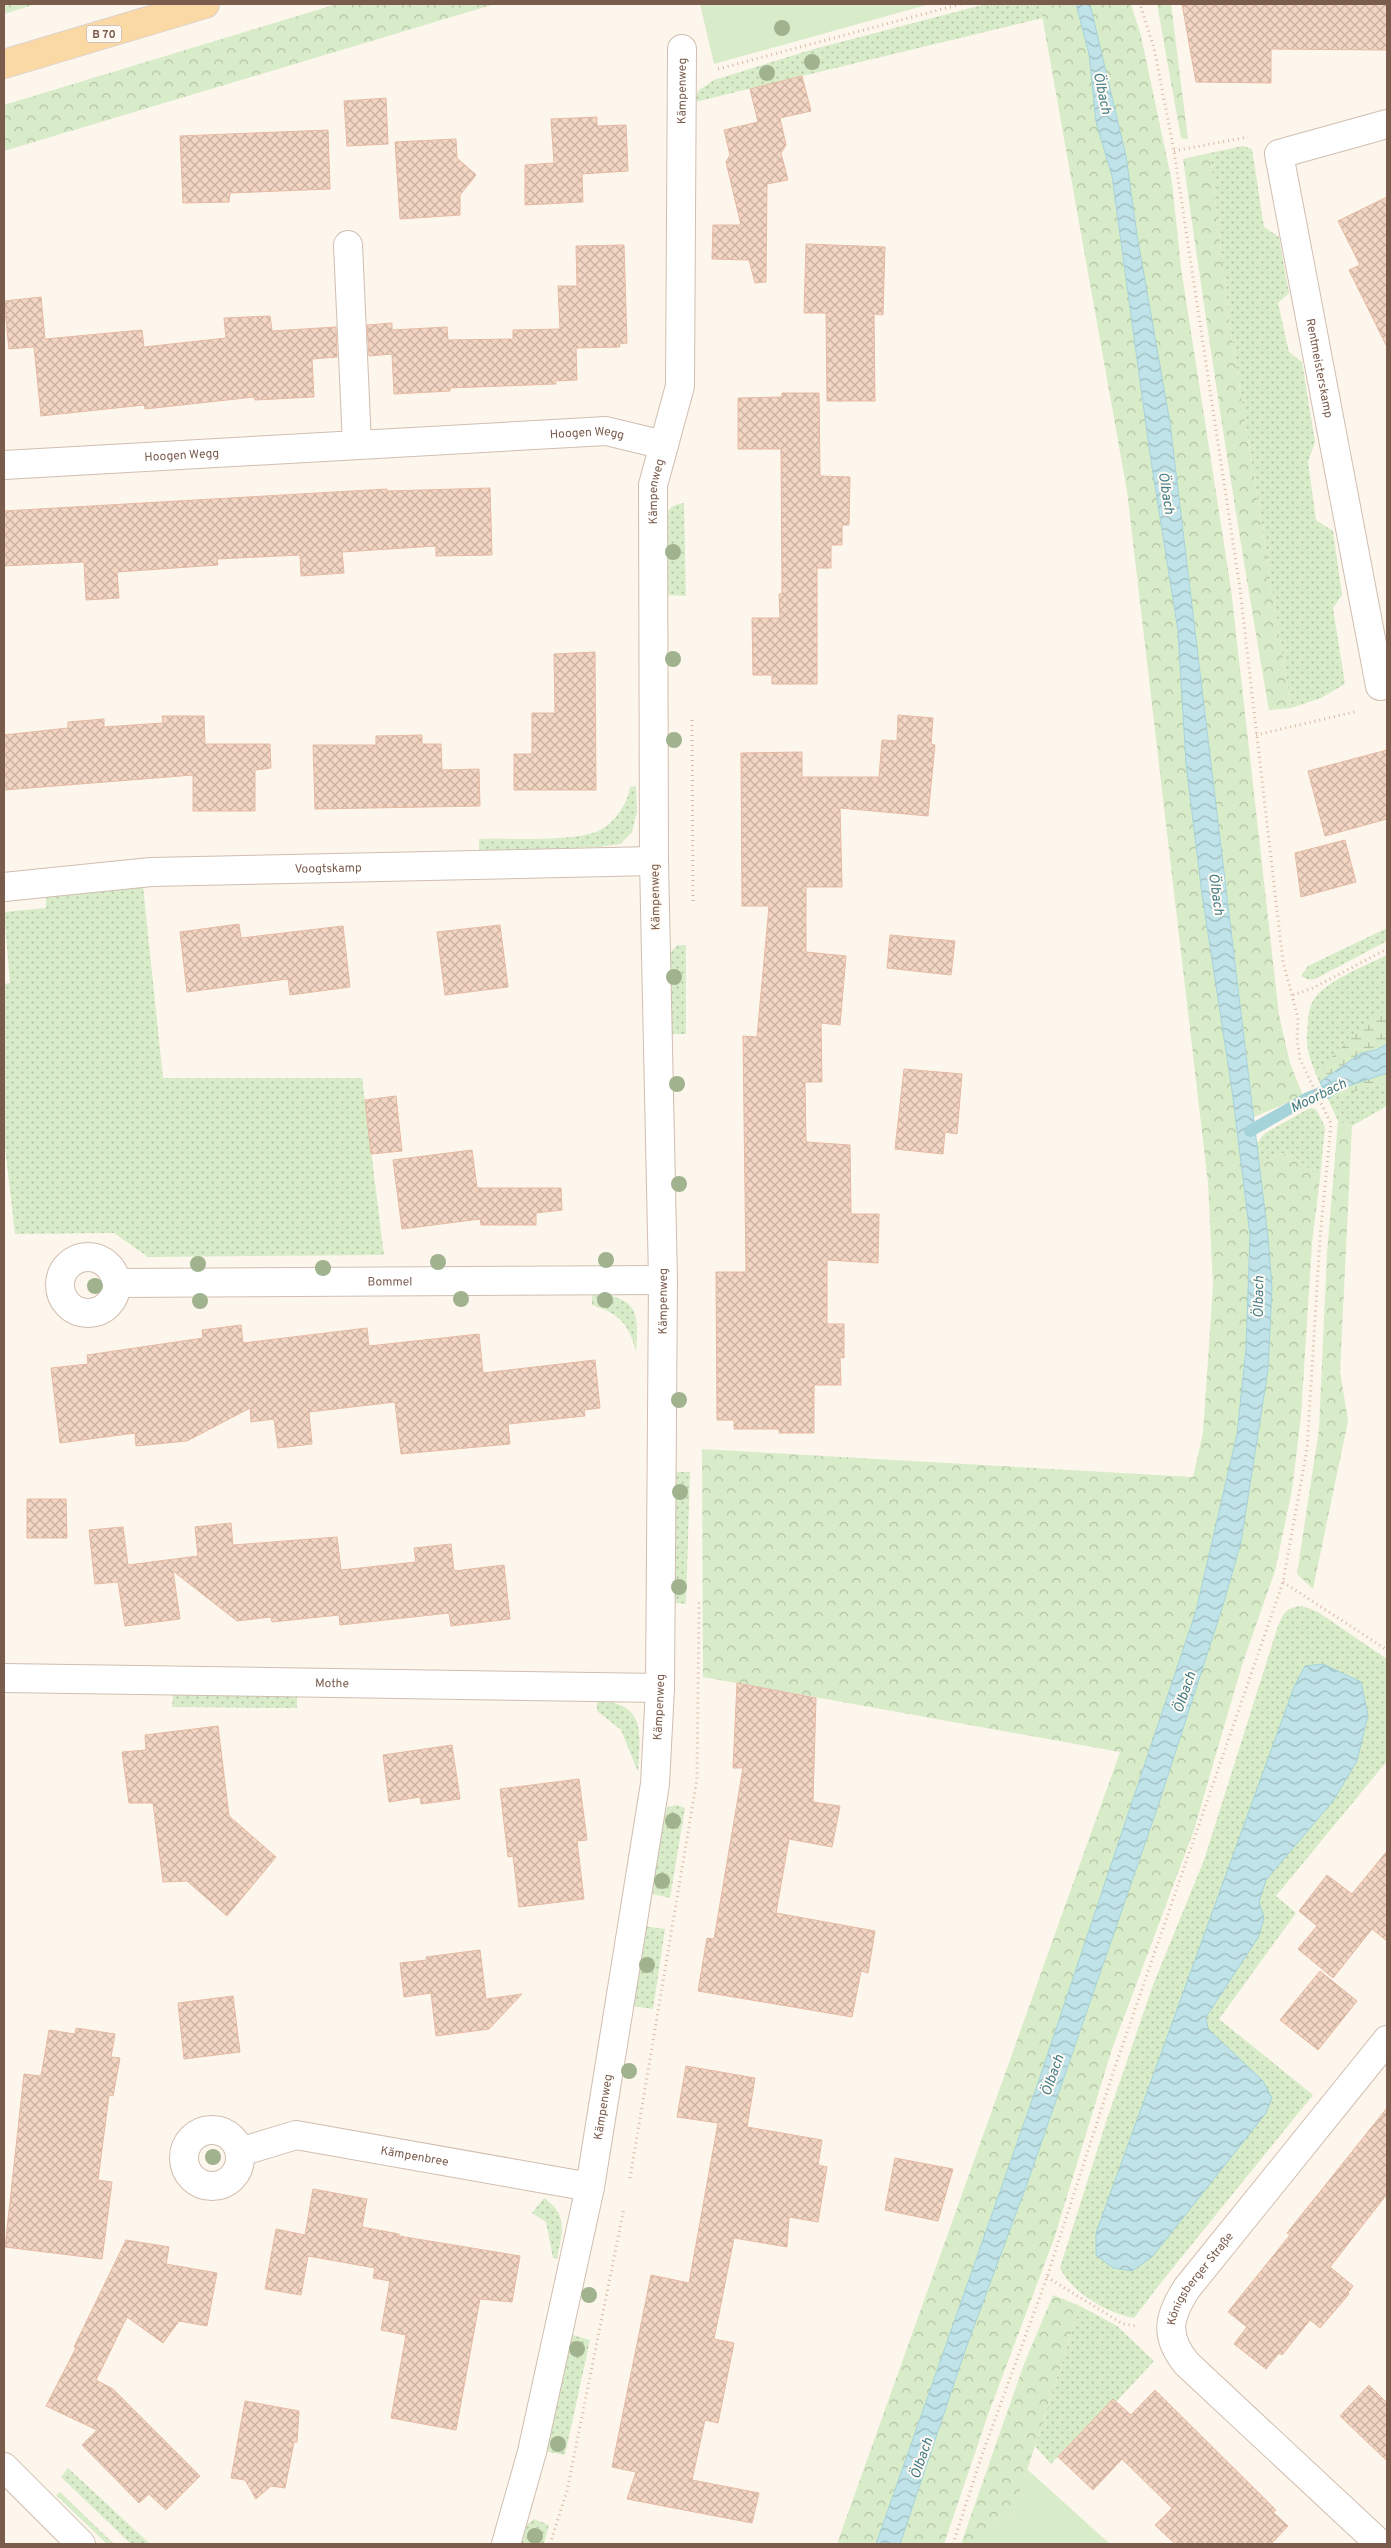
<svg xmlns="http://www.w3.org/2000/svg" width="1391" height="2548" font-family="Overpass,sans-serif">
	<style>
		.grass { fill: url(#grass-dots) }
		.forest { fill: url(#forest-crowns) }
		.wetland { fill: url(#wetland-marsh) }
		.park { fill: #d8ecc9 }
		.water { fill: url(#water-waves); stroke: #a5d3da }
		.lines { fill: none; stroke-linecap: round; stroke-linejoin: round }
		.stream { stroke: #a5d3da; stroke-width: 12 }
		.building { fill: url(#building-cross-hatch); stroke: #e6bba3 }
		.minor-casing { stroke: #d1beb0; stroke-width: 30 }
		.tertiary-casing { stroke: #d1beb0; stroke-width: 30 }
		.primary-casing { stroke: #dad1cd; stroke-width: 30 }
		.path { stroke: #d9b8a5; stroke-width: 3; stroke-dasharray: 1 4; stroke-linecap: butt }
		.minor { stroke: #fff; stroke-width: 28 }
		.tertiary { stroke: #fff; stroke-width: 28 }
		.primary { stroke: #fbd9a5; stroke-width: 28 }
		.tree { fill: #a0b28e }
		.labels { text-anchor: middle; stroke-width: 4; stroke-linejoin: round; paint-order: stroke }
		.shield { fill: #fffaf3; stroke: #a28b7f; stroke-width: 1 }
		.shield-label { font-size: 11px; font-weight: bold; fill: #7a5c4d }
		.street-label { font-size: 12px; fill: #7a5c4d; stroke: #fffaf3 }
		.water-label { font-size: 14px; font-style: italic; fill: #437c86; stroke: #fffaf3 }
	</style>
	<defs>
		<pattern id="grass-dots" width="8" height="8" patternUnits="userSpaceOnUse" patternTransform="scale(1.25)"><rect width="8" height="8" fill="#d8ecc9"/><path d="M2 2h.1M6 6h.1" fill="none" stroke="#b4c2a5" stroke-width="1.8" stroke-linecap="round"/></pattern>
		<pattern id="forest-crowns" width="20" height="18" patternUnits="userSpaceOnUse" patternTransform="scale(1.25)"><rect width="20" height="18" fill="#d8ecc9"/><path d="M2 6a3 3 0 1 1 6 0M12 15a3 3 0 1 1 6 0" fill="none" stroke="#b4c2a5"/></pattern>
		<pattern id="wetland-marsh" width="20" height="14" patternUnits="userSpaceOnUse" patternTransform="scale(1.25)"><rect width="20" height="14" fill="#d8ecc9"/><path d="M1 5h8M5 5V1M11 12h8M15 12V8" fill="none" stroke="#b4c2a5"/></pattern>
		<pattern id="water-waves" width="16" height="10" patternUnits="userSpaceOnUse" patternTransform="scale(1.25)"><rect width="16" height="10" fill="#bfe3e8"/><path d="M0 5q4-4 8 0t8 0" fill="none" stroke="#a0bbbe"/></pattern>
		<pattern id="building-cross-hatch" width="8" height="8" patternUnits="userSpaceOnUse" patternTransform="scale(1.25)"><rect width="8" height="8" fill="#f3d5c3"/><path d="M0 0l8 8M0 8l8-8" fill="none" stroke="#cab0a1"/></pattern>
	</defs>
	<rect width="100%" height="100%" fill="#fdf6ec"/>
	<path class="grass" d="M986,4h54l3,14 -348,84 3,-11 16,-11 100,-31z
		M1243,146l9,3 12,78 15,10 10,56 -11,10 11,49 13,10 13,80 -7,20 8,58 17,11 9,64 -9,13 12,76 -24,14 -30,10 -62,-388 -19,-167z
		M684,503l2,93 -22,-1v-73c3,-13 7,-17 20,-19z
		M636,786l1,26 -5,20 -12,12 -21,3 -120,4v-12c33,-1 86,3 117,-7 17,-7 32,-28 34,-45z
		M143,886l20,192h199l22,177 -236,2 -34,-24 -99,1 -11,-96v-154l6,-1 -6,-71 42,-4v-13z
		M1387,928v13l-72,38 -6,1 -8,-4 7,-10z
		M677,945h9v89h-19v-77z
		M1387,955v89l-67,38c-11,-23 -15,-33 -12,-59 0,-7 1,-15 5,-22 11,-20 53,-35 74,-46z
		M1387,1073v33l-35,20 -14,-5 -10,-22 15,-11z
		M1310,1108l6,1 9,18 -5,51 -24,-20 -13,-5 -24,11 -3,-20 9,-11z
		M592,1293c46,5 47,17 44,59 -7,-28 -16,-38 -44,-47z
		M669,1472h21l-4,132 -17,-2z
		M1302,1606l16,6 69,47v102l-111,135 20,17 -77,106 94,76 -154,190 -25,33c-27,-5 -62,-25 -74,-50l46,-146 47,-137 51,-125 72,-228c6,-16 8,-25 26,-26z
		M173,1695l124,2v11l-125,-1z
		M597,1700c50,4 43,32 41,72l-17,-42 -24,-19z
		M677,1805l8,3 -15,90 -18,-4 12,-80 4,-7z
		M643,1926l22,3 -12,80 -21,-3z
		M544,2198c25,17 18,35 13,61l-4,-1 -7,-36 -14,-9z
		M1080,2306l37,20 37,35 -38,41 -3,-3 -62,65 -16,-18z
		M570,2334l20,6 -25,115 -21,-4z
		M68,2468l82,76h-19l-70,-67z
		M60,2492l54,52h-7l-51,-49z
		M534,2519l15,6 -5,19h-25l5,-17z"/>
	<path class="forest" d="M4,4h32l-32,10z
		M337,4h158l-491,147v-46z
		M1040,4h36l13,50 7,68 16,54 38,278 28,177 8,133 16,130 30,196 18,145 -4,114 -9,85 -41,177 -160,478 -160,455h-39l283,-792 -417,-75 -1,-228 491,28 10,-44 10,-148 -5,-102 -81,-692z
		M1090,4h41l10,32 31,146 9,86 50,321 48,426 11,48 13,33 -49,21 -84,-694 -31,-154 -2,-34 -11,-79z
		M1157,4h14l17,135 -7,-1z
		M1210,153l19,167 62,388 -22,2c-32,-183 -60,-367 -86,-551z
		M1338,1121l14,5 -12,245 8,50 -35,168 -16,-15 22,-145 8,-176z
		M1283,1153l13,5 24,20 -8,65 -11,173 -9,74 -17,81 -33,94 -48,165 -82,219 -58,190 -65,173 -45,132h-44l66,-196 62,-167 130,-375 66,-204 17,-60 27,-172 4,-82 -13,-124z
		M1053,2295l27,11 -69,214 -12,-6 -13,30h-25l63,-180z"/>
	<path class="wetland" d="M1387,1009v73l-59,17 -13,-26 50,-48z"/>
	<path class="park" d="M700,4h230l-216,60z
		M1027,2469l83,75h-124l13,-30 12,6z"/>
	<path class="water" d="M1076,4h14l36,152 11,79 33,188 98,814 4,51 -4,82 -27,172 -17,60 -66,204 -130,375 -62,167 -66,196h-24l160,-455 160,-478 41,-177 9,-85 4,-114 -18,-145 -30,-196 -16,-130 -8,-133 -28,-177 -38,-278 -16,-54 -7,-68z
		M1387,1044v29l-44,15 -15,11 -8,-17 41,-29 15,-3z
		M1323,1664l38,18 7,33 -11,46 -24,40 -67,79 -7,22 5,16 -5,18 -53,81 2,12 55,52 9,17 -6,15 -114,144 -20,14 -19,-3 -17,-13v-22l198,-546 11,-21z"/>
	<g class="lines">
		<path class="stream" d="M1250,1131l58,-33 31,-13"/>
	</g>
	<path class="building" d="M1182,4h205v46l-116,-1v34l-75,-1z
		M802,76l9,35 -31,7 6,27 -5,8 7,27 -21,4 -1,98 -11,1 -6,-23 -37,-1 1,-34h28l-15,-63 4,-7 -6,-25 34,-8 -8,-33z
		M386,98l2,46 -41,2 -3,-45z
		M597,117v9l29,-1 2,46 -46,3 1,28 -58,3v-40l29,-2 -3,-44z
		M328,130l2,59 -100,4 -1,9 -46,1 -3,-67z
		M456,139l1,19 19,17 -16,20v20l-60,4 -5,-77z
		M1387,197v150l-38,-77 11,-5 -22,-44z
		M806,244l79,3 -2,68 -9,-1 1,87h-48l-1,-88h-22z
		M624,245l3,98 -8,1 1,3 -44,1 1,32 -22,1 1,3 -106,4v3l-56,3 -2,-40 -23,2 -2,-31 25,-2v7l55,-3 1,13 65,-1v-9l47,-1 -2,-43h19l-1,-40z
		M41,297l4,42 97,-9 2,17 82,-9 -2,-20 46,-2 2,15 64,-4 1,30 -25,2 2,38 -59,3 -1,-3 -109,12 -1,-4 -103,11 -7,-69 -25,2 -5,-48z
		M782,393h37l1,83 30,1 -1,48h-7v20h-11v23h-14v116h-45v-9h-19l-1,-57h28l-1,-24h3l-1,-145h-43v-51l44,-1z
		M490,488l2,67 -56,1v-10l-94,6 2,21 -43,3 -1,-21 -83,4 1,6 -101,7 2,26 -33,2 -2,-38 -80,4v-55l383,-22v2z
		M595,652l1,138h-82v-36h18v-41h23l-1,-59z
		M898,715l35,3 -2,26 4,1 -7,71 -88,-8 2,79h-36v65l40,4 -6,69 -19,-2 1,59h-17l1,60 44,3 1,69h28l-1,49 -51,-3v64h17v34l-4,-1 1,28h-27v48h-35v-4h-45v-9h-17l-1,-148h30l-3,-236 14,1 12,-131h-27l-1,-153 61,-1v25h77l3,-37 15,1z
		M162,716h42l1,28h65l1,24 -16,2v41h-62v-36l-189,15v-55l64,-7v-6l36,-3v8l59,-4z
		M422,735v9h19l1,26 37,-1 1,37 -165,3 -2,-64h63v-9z
		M1387,750v69l-62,17 -17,-65z
		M1345,840l11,42 -55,15 -6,-44z
		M239,924l2,14 102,-12 7,61 -60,8 -2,-16 -101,13 -7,-60z
		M500,925l8,62 -63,8 -8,-63z
		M890,935l65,6 -4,34 -64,-7z
		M904,1069l58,5 -5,60 -12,-2 -2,22 -48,-5z
		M396,1096l6,55 -31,3 -6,-54z
		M472,1150l5,38h84l1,22 -26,3v12h-55l-1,-6 -78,10 -9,-69z
		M241,1325l2,18 124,-15 2,18 110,-12 4,39 112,-13 5,48 -16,2 1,6 -77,8 2,20 -109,10 -6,-52 -86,10 3,32 -34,4 -4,-29 -23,3 -1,-14 -63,33 -51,5 -1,-13 -75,10 -9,-75 37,-4 -1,-9 116,-17 -1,-8z
		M27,1499h39l1,39h-40z
		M231,1523l2,22 104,-8 4,33 75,-8 -2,-14 37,-4 3,27 50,-6 6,54 -59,7 -2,-13 -109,12 -1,-10 -67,7 -1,-5 -34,4 -64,-50 7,48 -55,7 -7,-44 -23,2 -6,-54 34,-3 5,38 70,-9 -3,-29z
		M737,1683l79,15 -3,104 27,4 -8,41 -43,-8 -13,74 99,18 -7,42 -7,-2 -9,46 -154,-26 9,-53 7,1 29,-171h-10z
		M218,1726l11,90 47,41 -49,59 -40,-35 -24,1 -10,-79h-24l-7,-51 24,-2 -1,-15z
		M452,1745l8,54 -39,5 -1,-7 -31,5 -6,-47z
		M579,1779l8,61 -10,1 7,58 -65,8 -6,-51 -5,1 -8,-68z
		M1387,1851v90l-15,-12 -39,49 -35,-29 19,-23 -18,-15 28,-36 25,19z
		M480,1950l6,49 36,-5 -33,35 -53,7 -5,-43 -27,4 -4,-34 27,-3 -1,-3z
		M1320,1971l37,30 -39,49 -38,-30z
		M233,1996l7,56 -56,7 -6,-56z
		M76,2028l39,6 -4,23 9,1 -7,38 -4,-1 -11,85 14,2 -10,77 -97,-12 19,-173 17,2 8,-46 26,4z
		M686,2066l69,12 -8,49 75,13 -4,25 9,2 -9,55 -29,-5 -2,30 -53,-9 -20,101 20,4 -16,80 -13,-3 -13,60 67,13 -7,30 -125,-24 9,-27 -24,-5 39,-192 38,8 29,-160 -41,-6z
		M1387,2108v86l-57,73 23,19 -5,7 1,1 -29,34 -10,-8 -28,35 -3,-2 -13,16 -32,-25 13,-17 -19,-15 62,-77 -3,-2z
		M895,2158l58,11 -15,52 -53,-11z
		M313,2189l54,10 -5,28 37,7v2l121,20 -8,46 -32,-3 -24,131 -65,-12 15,-83 -25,-5 9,-49 -17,-3 2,-10 -67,-12 -7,39 -36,-6 11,-60 29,6z
		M126,2240l43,7 -3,17 51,9 -10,53 -28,-5 -16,22 -36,-26 -31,63 17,9 87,87 -34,34 -17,-16 -10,9 -57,-58 15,-15 -51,-24 30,-58 -2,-1z
		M1369,2385l18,18v58l-47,-45z
		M1155,2390l121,120 -3,2 15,14 -17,18h-96l-20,-19 17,-17 -50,-49 -29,31 -35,-33 55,-58 18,16z
		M245,2401l54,10 -2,31h-3l-9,46 -14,-2 -15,13 -11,-19 -14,-2z"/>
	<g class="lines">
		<defs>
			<g id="minor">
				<path id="s1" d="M1387,124l-108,30 101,532 7,-2"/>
				<path d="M348,245l9,199"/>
				<path id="s2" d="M4,465l602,-34 58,14"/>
				<path id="s3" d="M4,887l147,-15 503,-11"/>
				<circle cx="88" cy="1285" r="28"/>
				<path id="s4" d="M116,1283l547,-3"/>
				<path id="s5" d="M4,1678l656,10"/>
				<circle cx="212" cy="2158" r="28"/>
				<path id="s6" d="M240,2152l56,-17 294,52"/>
				<path id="s7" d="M506,2544l26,-92 58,-265 65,-403 5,-96 3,-408 -9,-419 -1,-376 27,-99 2,-337"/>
				<path id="s8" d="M1380,2544l-193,-180c-23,-28 -19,-47 0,-76l200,-248"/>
			</g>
			<path id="tertiary" d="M4,2467l77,77"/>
			<path id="primary" d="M4,64l201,-60"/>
		</defs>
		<use href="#minor" class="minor-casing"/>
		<use href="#tertiary" class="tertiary-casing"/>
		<use href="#primary" class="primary-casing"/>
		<path class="path" d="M718,69l243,-65
			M1174,151l74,-14
			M692,720l1,181
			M1256,735l102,-24
			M1293,995l20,-7 74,-39
			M1283,1582l104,68
			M630,2178l67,-399 2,-177
			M1047,2277l76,47 14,2
			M550,2544l17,-53 57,-283
			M953,2544l29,-89 65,-178 68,-210 168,-485 24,-133 13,-211 11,-114 -31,-65 -3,-19 1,-22 -15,-56 -43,-373 -66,-438 -20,-103 -14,-44"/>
		<use href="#minor" class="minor"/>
		<use href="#tertiary" class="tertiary"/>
		<use href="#primary" class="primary"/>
	</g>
	<g class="tree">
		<circle cx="782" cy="28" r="8"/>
		<circle cx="812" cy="62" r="8"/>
		<circle cx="767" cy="73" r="8"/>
		<circle cx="673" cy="552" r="8"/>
		<circle cx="673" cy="659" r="8"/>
		<circle cx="674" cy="740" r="8"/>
		<circle cx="674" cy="977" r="8"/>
		<circle cx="677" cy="1084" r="8"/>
		<circle cx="679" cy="1184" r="8"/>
		<circle cx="606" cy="1260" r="8"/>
		<circle cx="438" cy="1262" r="8"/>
		<circle cx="198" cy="1264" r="8"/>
		<circle cx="323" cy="1268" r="8"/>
		<circle cx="95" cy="1286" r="8"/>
		<circle cx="461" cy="1299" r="8"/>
		<circle cx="605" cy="1300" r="8"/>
		<circle cx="200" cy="1301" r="8"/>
		<circle cx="679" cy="1400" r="8"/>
		<circle cx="680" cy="1492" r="8"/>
		<circle cx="679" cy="1587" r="8"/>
		<circle cx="673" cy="1821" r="8"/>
		<circle cx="662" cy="1881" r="8"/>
		<circle cx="647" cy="1965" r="8"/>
		<circle cx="629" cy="2071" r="8"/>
		<circle cx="213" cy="2157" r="8"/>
		<circle cx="589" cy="2295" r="8"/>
		<circle cx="577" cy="2349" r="8"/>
		<circle cx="558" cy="2444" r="8"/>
		<circle cx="535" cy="2536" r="8"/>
	</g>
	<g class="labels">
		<rect class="shield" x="86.5" y="25.5" width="35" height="17" rx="4"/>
		<g class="shield-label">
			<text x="104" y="38">B 70</text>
		</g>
		<g class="street-label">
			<text dy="4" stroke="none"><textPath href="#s7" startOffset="2472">Kämpenweg</textPath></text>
			<text dy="4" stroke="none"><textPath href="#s1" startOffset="330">Rentmeisterskamp</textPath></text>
			<text dy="4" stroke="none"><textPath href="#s2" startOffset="584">Hoogen Wegg</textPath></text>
			<text dy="4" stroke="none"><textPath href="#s2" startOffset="178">Hoogen Wegg</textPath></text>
			<text dy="4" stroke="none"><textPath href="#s7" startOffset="2068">Kämpenweg</textPath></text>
			<text dy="4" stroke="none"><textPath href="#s3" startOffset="325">Voogtskamp</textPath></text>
			<text transform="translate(655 897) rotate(-91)" y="4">Kämpenweg</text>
			<text dy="4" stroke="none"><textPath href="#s4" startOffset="274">Bommel</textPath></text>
			<text dy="4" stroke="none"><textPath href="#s7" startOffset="1258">Kämpenweg</textPath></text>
			<text dy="4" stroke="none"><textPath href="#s5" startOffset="328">Mothe</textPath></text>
			<text dy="4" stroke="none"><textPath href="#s7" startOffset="852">Kämpenweg</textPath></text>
			<text dy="4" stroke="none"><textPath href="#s7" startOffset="448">Kämpenweg</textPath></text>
			<text dy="4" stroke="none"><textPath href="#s6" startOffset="179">Kämpenbree</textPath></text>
			<text dy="4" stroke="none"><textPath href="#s8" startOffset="362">Königsberger Straße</textPath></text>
		</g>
		<g class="water-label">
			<text transform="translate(1103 93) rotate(78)" y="5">Ölbach</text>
			<text transform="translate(1167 493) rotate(81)" y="5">Ölbach</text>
			<text transform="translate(1217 894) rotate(82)" y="5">Ölbach</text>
			<text transform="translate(1318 1095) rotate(-26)" y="5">Moorbach</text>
			<text transform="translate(1258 1297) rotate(-89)" y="5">Ölbach</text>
			<text transform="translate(1184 1692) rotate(-71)" y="5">Ölbach</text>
			<text transform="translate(1052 2075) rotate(-71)" y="5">Ölbach</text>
			<text transform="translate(921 2458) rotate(-71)" y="5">Ölbach</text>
		</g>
	</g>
	<rect width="1391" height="2548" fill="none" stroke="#7a5c4d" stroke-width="10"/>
</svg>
